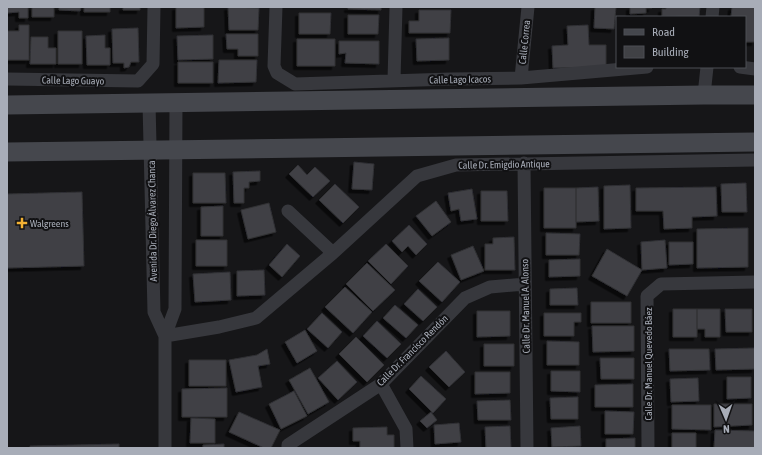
<svg xmlns="http://www.w3.org/2000/svg" width="762" height="455" font-family="'Asap Condensed',sans-serif">
	<style>
		.building { fill: #404145; stroke: #303034; filter: url(#shadow) }
		.lines { fill: none; stroke-linecap: round; stroke-linejoin: round }
		.street { stroke: #37383d; stroke-width: 13 }
		.secondary { stroke: #45474d; stroke-width: 19 }
		.poi-dot { fill: #f2b134; stroke: #111113; stroke-width: 1.5 }
		.labels { text-anchor: middle; stroke-width: 4; stroke-linejoin: round; paint-order: stroke }
		.street-label { font-size: 10px; fill: #a8adb8; stroke: #111113 }
		.poi-label { font-size: 10px; fill: #a8adb8; stroke: #111113; text-anchor: start }
	</style>
	<defs>
		<filter id="shadow"><feDropShadow dx="-3.5" dy="3.5" stdDeviation="0" flood-color="#0009"/></filter>
	</defs>
	<rect width="100%" height="100%" fill="#161618"/>
	<path class="building" d="M7,7h21v11h-9v-6l-12,1z
		M32,7h22v10h-22z
		M59,7h22l-1,4 -21,-1z
		M84,7h26v5h-26z
		M123,7h17v3h-17z
		M176,7h28v20l-28,1z
		M228,7l31,1 -1,22h-29z
		M348,7h33v3l-33,-1z
		M595,7h21l-2,22 -20,-1z
		M630,7h22v1h-6v5l-16,1z
		M666,7h34l-1,10 -37,-1v-7h4z
		M732,7h23v35h-10v-25h-14z
		M419,10h32l-1,23h-41v-12h10z
		M299,13h32l-1,21h-31z
		M348,15h31l-1,19h-30z
		M19,25h10v35h-22v-29h12z
		M588,25l1,20h17v22l-53,1 -1,-22 16,-1 -1,-19z
		M138,28l1,34h-8l-2,5 -5,1v-5h-11l-1,-34z
		M58,31h24v33h-24z
		M226,34h32v22h-20v-7h-11z
		M105,35v13h5v17h-23l-1,-29z
		M213,35v24l-35,1 -1,-24z
		M31,37h17v11h8v16h-26z
		M449,38v22l-32,1 -1,-22z
		M297,39h38v27h-38z
		M339,41h40v23l-34,-1 1,-10 -7,1z
		M219,60h38l-1,22 -38,1z
		M178,62h35v21h-35z
		M354,162l20,2 -2,26 -20,-1z
		M298,165l9,10 8,-8 15,14 -17,16 -24,-23z
		M260,171v10l-11,1v6h-5v15h-10l-1,-31z
		M193,173h32l1,30h-33z
		M746,183l1,29h-25l-1,-28z
		M335,184l24,23 -16,16 -24,-23z
		M630,185l1,43 -27,1v-43z
		M598,187l1,34 -23,1v-34z
		M716,187l1,29 -25,1v11l-28,1 -1,-18h-27v-23z
		M544,188h32v40h-32z
		M472,189l5,30 -16,2 -2,-12 -8,2 -3,-18z
		M481,191h26l1,30h-27z
		M82,192l2,74 -77,2v-74z
		M436,201l15,21 -19,14 -16,-20z
		M269,203l7,29 -28,7 -7,-29z
		M223,206v30h-22v-29z
		M409,225l18,19 -11,11 -8,-9 -6,6 -10,-11z
		M748,228v39l-51,1v-39z
		M546,233l34,1 -1,21h-33z
		M514,237l1,33h-30v-26h8v-6z
		M196,240h31v26h-31z
		M665,240l2,28 -25,2 -1,-28z
		M669,242h24v22l-24,1z
		M287,244l13,12 -18,21 -13,-12z
		M386,244l22,22 -17,18 -23,-23z
		M473,246l11,25 -23,9 -10,-25z
		M607,249l35,21 -15,26 -35,-20z
		M580,259v17l-31,1v-17z
		M438,262l22,20 -18,20 -23,-21z
		M367,263l28,27 -22,21 -27,-27z
		M264,270l1,25 -28,1v-25z
		M230,272l1,28 -36,2 -2,-28z
		M345,287l27,25 -19,21 -28,-26z
		M577,288l1,17h-28v-16z
		M418,289l19,18 -14,14 -19,-17z
		M591,302h40v21h-40z
		M395,305l23,20 -12,13 -23,-20z
		M673,309h24v28h-24z
		M697,309h23v28h-15v-8h-8z
		M725,309h27v23h-26z
		M477,311h33v25l-33,1z
		M322,313l20,19 -14,16 -21,-19z
		M544,313h37v9h-7v14h-30z
		M377,321l24,23 -14,14 -24,-22z
		M592,326h42v25l-41,1z
		M305,330l12,21 -20,12 -12,-21z
		M356,337l28,28 -17,17 -28,-28z
		M547,341l32,1v23h-32z
		M484,344h30v22h-30z
		M755,348v21l-39,1 -1,-21z
		M267,349l3,15 -12,2 4,21 -26,5 -7,-32 28,-5z
		M669,349h40l1,21 -40,1z
		M446,351l19,21 -16,15 -20,-20z
		M600,358h34v21h-33z
		M189,360h37v26h-37z
		M337,361l20,21 -19,18 -20,-22z
		M310,368l19,34 -21,12 -19,-34z
		M551,371h29v21l-29,-1z
		M475,372h35v21l-35,1z
		M421,376l25,23 -13,14 -24,-24z
		M727,377h24v21l-24,1z
		M698,378l1,23 -28,1 -1,-23z
		M633,384v23h-38v-22z
		M227,388v29h-45v-28z
		M294,391l13,25 -26,13 -12,-25z
		M578,397v22h-27l-1,-21z
		M510,400l1,20h-33l-1,-19z
		M714,404h38v21l-38,2z
		M672,405h39v25l-39,-1z
		M605,411l29,1 -1,22h-28z
		M239,412l41,18 -9,18h-7l-35,-16z
		M431,412l6,8 -10,8 -7,-7z
		M191,418l24,1v24h-25z
		M459,423l2,19 -26,2 -1,-19z
		M510,426l1,22h-25l-1,-21z
		M580,426l1,20 -29,1 -1,-19z
		M387,427v8h7v13h-34v-7h-7v-13z
		M715,430l40,1v17h-41z
		M672,433h24v15h-24z
		M635,438v10h-29v-9z
		M119,444v4h-89v-2z
		M224,444v4h-21v-3z"/>
	<g class="lines">
		<path class="street" d="M276,7l-2,59 3,7 18,11 156,-5 70,-1 126,-11
			M712,17l1,-10
			M740,67l15,2
			M521,78l7,-71
			M7,79l131,2 15,-17 1,-57
			M394,80l2,-73
			M704,95l3,-28
			M149,103l5,209 11,24
			M524,163l3,285
			M288,211l45,42
			M165,336l54,-9 37,-9 77,-65 84,-77 39,-11 299,-5
			M381,384l25,45 1,19
			M165,448v-112l10,-27 1,-206
			M288,448v-3l93,-61 84,-86 25,-11 35,-3
			M648,448l-1,-152 14,-12 94,-2"/>
		<path class="secondary" d="M7,105l697,-10h51
			M7,152l748,-10"/>
	</g>
	<path class="poi-dot" d="M20 217h4v4h4v4h-4v4h-4v-4h-4v-4h4z"/>
	<g class="labels">
		<g class="street-label">
			<text transform="translate(524 42) rotate(-84)" y="4">Calle Correa</text>
			<text transform="translate(460 79) rotate(-1)" y="4">Calle Lago Icacos</text>
			<text transform="translate(73 80) rotate(1)" y="4">Calle Lago Guayo</text>
			<text transform="translate(504 164) rotate(-1)" y="4">Calle Dr. Emigdio Antique</text>
			<text transform="translate(152 221) rotate(-91)" y="4">Avenida Dr. Diego Álvarez Chanca</text>
			<text transform="translate(525 306) rotate(-91)" y="4">Calle Dr. Manuel A. Alonso</text>
			<text transform="translate(412 350) rotate(-45)" y="4">Calle Dr. Francisco Rendón</text>
			<text transform="translate(648 364) rotate(-90)" y="4">Calle Dr. Manuel Quevedo Báez</text>
		</g>
		<g class="poi-label">
			<text x="30" y="227">Walgreens</text>
		</g>
	</g>
	<rect width="762" height="455" fill="none" stroke="#a8adb8" stroke-width="16"/>
	<rect x="616" y="16" width="130" height="52" fill="#111113" stroke="#4d4f55"/>
	<rect x="624" y="29" width="20" height="6" fill="#45474d" stroke="#4d4f55"/>
	<text x="652" y="36" font-size="12" fill="#a8adb8">Road</text>
	<rect x="624" y="46" width="20" height="12" fill="#404145" stroke="#4d4f55"/>
	<text x="652" y="56" font-size="12" fill="#a8adb8">Building</text>
	<g transform="translate(726 419) rotate(178)" stroke="#111113" stroke-width="3" paint-order="stroke">
	<path d="M0-3L7 15L0 10L-7 15Z" fill="#a8adb8"/>
	<text y="-6" font-size="11" font-weight="bold" text-anchor="middle" fill="#a8adb8">N</text>
	</g>
</svg>
